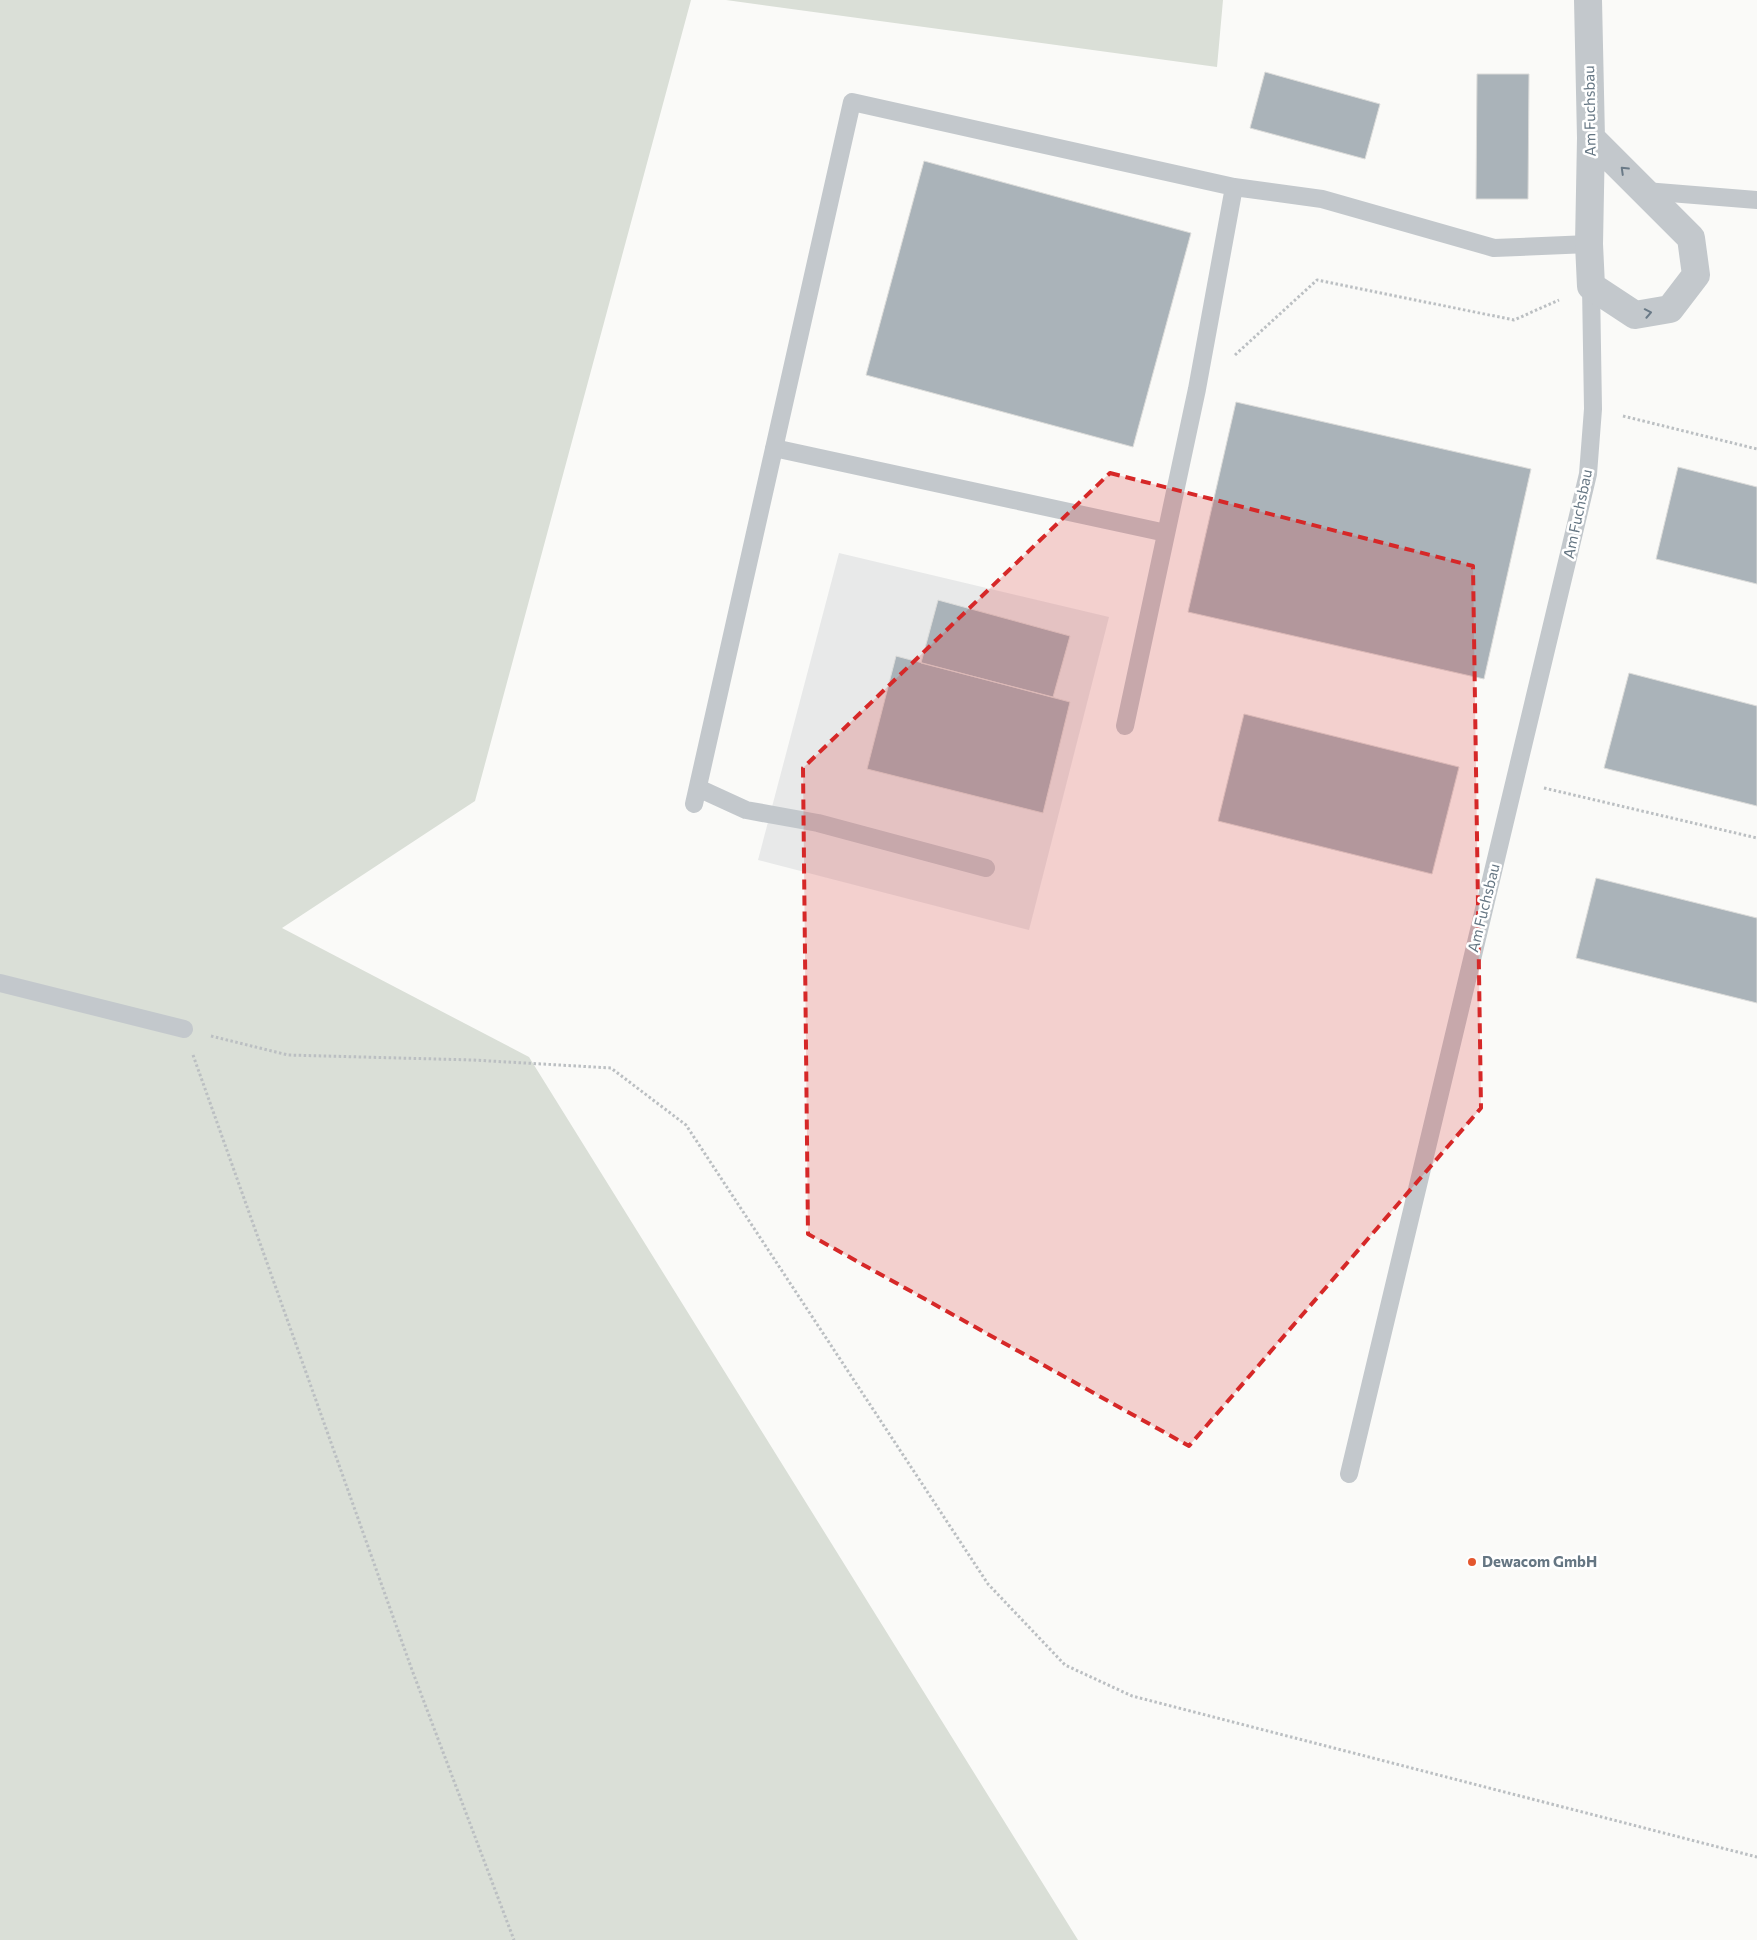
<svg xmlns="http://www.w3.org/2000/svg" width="1757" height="1940" font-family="Commissioner,sans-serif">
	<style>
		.built { fill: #e8e9e9 }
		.green { fill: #dadfd7 }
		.building { fill: #aab3b9; stroke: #dcdcda }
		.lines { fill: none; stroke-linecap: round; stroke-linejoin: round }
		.path { stroke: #bbbfc2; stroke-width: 3; stroke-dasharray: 2.5 2.5; stroke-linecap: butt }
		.lane { stroke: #c3c8cc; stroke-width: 18 }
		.street { stroke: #c3c8cc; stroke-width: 28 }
		.oneway { stroke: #6a7a87 }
		.marked { fill: #d62828; fill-opacity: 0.2; stroke: #d62828; stroke-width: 4; stroke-dasharray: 10 6; stroke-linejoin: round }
		.poi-dot { fill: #e4572e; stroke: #fff; stroke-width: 2 }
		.labels { text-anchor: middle; stroke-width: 5; stroke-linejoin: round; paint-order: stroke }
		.street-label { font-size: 15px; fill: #657683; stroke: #fff }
		.poi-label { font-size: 15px; font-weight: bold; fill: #657683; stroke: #fff; text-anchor: start }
	</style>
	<rect width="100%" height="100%" fill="#fafaf8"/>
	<path class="built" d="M839,553l270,64 -80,313 -271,-70z"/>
	<path class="green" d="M0,0h691l-216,801 -193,127 247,129 549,883h-1078z
		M726,0h497l-6,67z"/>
	<path class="building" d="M1265,72l115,32 -15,55 -115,-31z
		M1477,74h52l-1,125h-52z
		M924,161l267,72 -58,214 -267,-72z
		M1236,402l295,67 -47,210 -296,-67z
		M1678,467l79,20v97l-101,-25z
		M938,600l132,36 -17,61 -132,-34z
		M896,656l174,46 -27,111 -176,-44z
		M1629,673l128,33v100l-153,-38z
		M1244,714l215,53 -27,107 -214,-53z
		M1596,878l161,40v85l-181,-45z"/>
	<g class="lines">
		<path class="path" d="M1235,355l82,-75 197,40 45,-20
			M1623,416l134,33
			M1544,788l213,50
			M211,1036l77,19 185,5 138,8 75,57 302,459 77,81 67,31 625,161
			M193,1055l219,615 102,270"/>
		<path class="lane" d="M1645,191l112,9
			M774,448l392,85
			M1125,726l72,-337 37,-202
			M698,788l48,22 72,13 168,45
			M694,804l158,-702 382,85 88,12 172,49 95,-4
			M0,983l184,46
			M1349,1474l239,-1000 5,-65 -2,-123"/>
		<path class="street" d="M1588,0l3,138 -2,106 2,42 44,29 35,-6 26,-34 -5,-37 -100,-100"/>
	</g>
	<defs><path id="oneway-chevron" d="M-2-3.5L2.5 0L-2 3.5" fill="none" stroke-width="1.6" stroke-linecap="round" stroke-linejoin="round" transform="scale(1.25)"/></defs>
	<g class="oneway">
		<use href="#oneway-chevron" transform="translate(1624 170) rotate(-136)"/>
		<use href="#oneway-chevron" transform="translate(1648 313) rotate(-11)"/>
	</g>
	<path class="marked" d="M1110,473l363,93 8,542 -292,338 -381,-212 -5,-466z"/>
	<circle class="poi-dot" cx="1472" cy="1562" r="5"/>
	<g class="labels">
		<g class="street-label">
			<text transform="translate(1590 111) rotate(-91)" y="5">Am Fuchsbau</text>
			<text transform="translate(1578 514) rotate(-78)" y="5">Am Fuchsbau</text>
			<text transform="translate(1484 908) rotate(-76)" y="5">Am Fuchsbau</text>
		</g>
		<g class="poi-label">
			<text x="1482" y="1567">Dewacom GmbH</text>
		</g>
	</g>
</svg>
